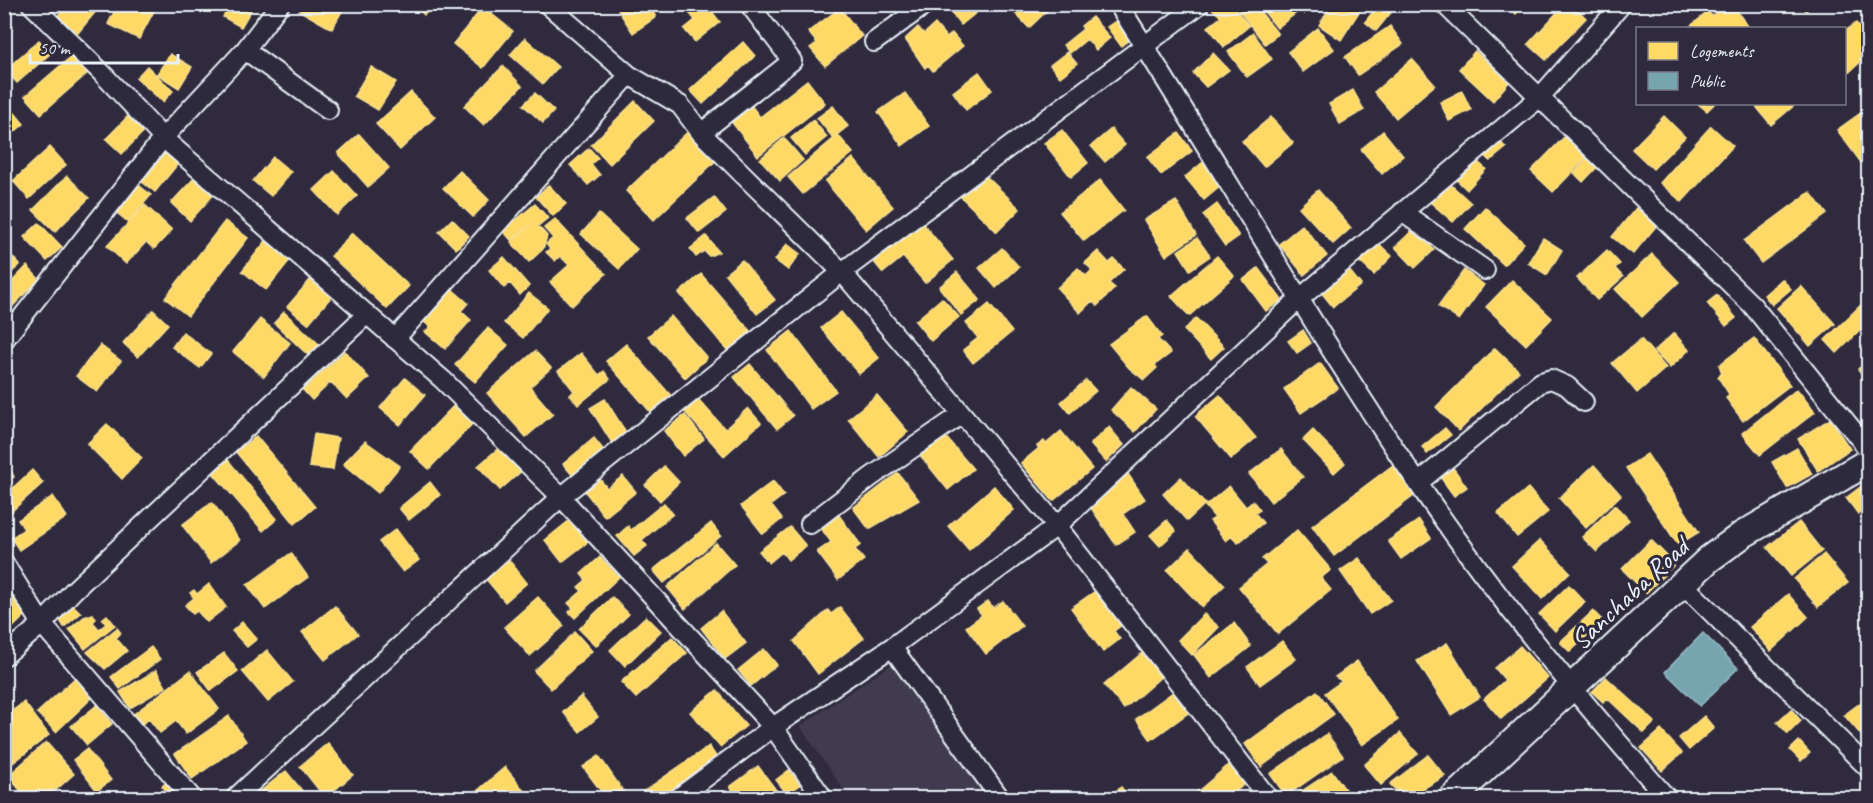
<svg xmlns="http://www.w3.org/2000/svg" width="1873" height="803" font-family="Caveat,sans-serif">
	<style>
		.built { fill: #413a50 }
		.homes { fill: #ffd966; stroke: #f8e092; stroke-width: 1.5 }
		.public { fill: #76a5af; stroke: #98bcc5; stroke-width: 1.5 }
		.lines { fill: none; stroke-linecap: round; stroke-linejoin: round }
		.street-casing { stroke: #e8f1f8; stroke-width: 22 }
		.secondary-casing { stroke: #e8f1f8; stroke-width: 30 }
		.street { stroke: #2f2a3d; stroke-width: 18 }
		.secondary { stroke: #2f2a3d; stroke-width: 26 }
		.labels { text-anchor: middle; stroke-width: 6; stroke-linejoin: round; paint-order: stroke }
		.street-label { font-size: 28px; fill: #e8f1f8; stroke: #2f2a3d }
	</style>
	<rect width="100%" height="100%" fill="#2f2a3d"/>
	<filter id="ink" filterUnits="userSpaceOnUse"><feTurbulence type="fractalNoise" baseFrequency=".0167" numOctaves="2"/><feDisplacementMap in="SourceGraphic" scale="12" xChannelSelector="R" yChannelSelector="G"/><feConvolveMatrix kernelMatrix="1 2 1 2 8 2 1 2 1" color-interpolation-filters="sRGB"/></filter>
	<g filter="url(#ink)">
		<path class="built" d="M907,654l104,144h-162l-49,-72z"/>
		<path class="homes" d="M67,4h35l-24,29 -21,-16z
			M118,4h23l13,7 -15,28 -31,-15z
			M230,4l24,1 -13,22 -18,-10z
			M303,4h43l-14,25 -32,-18z
			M415,4h21l-12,11z
			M626,4h22l8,13 -23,16 -15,-23z
			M694,4h12l14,18 -25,20 -11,-13 11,-9 -8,-10z
			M774,4h15l-9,8z
			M944,4h43l-26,21z
			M1016,4h38l-25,24 -18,-19z
			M1207,4h24l18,22 -25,21 -16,-20 13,-10z
			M1234,4h20l24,30 -13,10z
			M1258,4h31l7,9 -19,15z
			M1295,4h18l-9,10z
			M1332,4h32l-23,36 -22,-15z
			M1379,4h19l-22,27 -11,-9z
			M1505,4h19l-8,10z
			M1565,4h7l14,14 -40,42 -18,-16z
			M1726,4h5l17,22 -4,2h-56l20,-16 4,4z
			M1800,4h13l-7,7z
			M1858,4h10v15z
			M483,7l30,24 -30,37 -30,-24z
			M840,8l22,28 -37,30 -15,-18 7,-5 -9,-11z
			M1123,16l13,19 -15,11 -14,-19z
			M1092,17l18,21 -14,12 -9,-11 -17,14 -7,-8 20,-16 -2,-3z
			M1856,23l12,15v17l-24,22v-45z
			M935,24l12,14 5,-5 11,13 -30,25 -5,-6 -3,3 -20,-29 13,-12 6,7z
			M1390,26l13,18 -45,31 -13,-18z
			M1318,28l16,21 -31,23 -15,-20z
			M1253,33l19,26 -25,18 -19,-25z
			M525,38l33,29 -15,17 -33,-29z
			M39,40l12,13 -34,30 -12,-13z
			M743,42l12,14 -52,48 -13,-14z
			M1475,51l34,31 -16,19 -34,-32z
			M1067,52l10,12 -17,13 -10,-12z
			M1213,53l16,17 -23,17 -13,-14z
			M74,54l15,18 -48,42 -16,-18z
			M170,54l22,13 -13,21 -22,-14z
			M1412,59l23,26 -39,33 -22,-26z
			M147,66l26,25 -10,11 -27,-24z
			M503,66l19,20 -38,39 -20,-19z
			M371,67l25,15 -18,28 -24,-14z
			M979,72l13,18 -26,20 -13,-18z
			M807,80l18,23 -67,53 -31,-40 20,-16 13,17z
			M1353,90l11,20 -24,14 -11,-20z
			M1462,91l9,19 -22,11 -9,-19z
			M411,92l24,25 -35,33 -24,-26z
			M535,93l19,18 -11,12 -20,-18z
			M905,93l24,33 -27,20 -24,-34z
			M4,100l20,24 -20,17z
			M635,101l19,20 -44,43 -19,-19z
			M1698,104h16l-7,7z
			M1754,104h42l-25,21z
			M833,106l15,20 -15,12 -16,-20z
			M1862,112l6,9v51l-31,-42z
			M130,114l16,15 -24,25 -16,-15z
			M1664,116l21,21 -32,32 -21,-20z
			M1271,117l22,26 -29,24 -22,-26z
			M701,119l28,29 -75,72 -28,-29z
			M813,120l14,17 -22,18 -14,-17z
			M1711,126l22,20 -51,56 -22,-19z
			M1111,129l14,16 -20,17 -14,-16z
			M1062,130l26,33 -17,14 -27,-34z
			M1383,131l20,25 -21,18 -21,-25z
			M1570,131l22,21 -39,40 -22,-21z
			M1179,133l13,18 -31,24 -14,-18z
			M359,134l30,34 -21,19 -30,-34z
			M838,135l15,18 -50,41 -15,-17z
			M1496,137l10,11 -16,13 -9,-10z
			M784,138l19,22 -23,21 -20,-22z
			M50,147l16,18 -37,34 -16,-18z
			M589,148l9,10 -7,6 9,11 -12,10 -18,-20z
			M168,150l13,10 -26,32 -13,-10z
			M1594,152l9,9 -20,21 -9,-9z
			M1471,156l15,13 -19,21 -14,-14z
			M273,157l18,15 -20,24 -18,-15z
			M853,158l40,49 -27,23 -41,-49z
			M1208,158l19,23 -23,19 -19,-23z
			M334,171l23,25 -20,19 -23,-25z
			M460,171l29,29 -16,17 -30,-29z
			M982,172l38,37 -23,23 -38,-37z
			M67,176l22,22 -34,34 -22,-22z
			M196,176l19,17 -25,28 -19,-18z
			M1100,180l24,30 -40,31 -24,-29z
			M135,182l16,13 -23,27 -16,-13z
			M1448,182l23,21 -18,19 -23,-20z
			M549,185l17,19 -13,12 -17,-19z
			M1318,190l33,38 -18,16 -34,-37z
			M1810,192l17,22 -66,49 -17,-22z
			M714,197l12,15 -27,21 -12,-15z
			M1176,201l20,34 -30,21 -22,-36z
			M535,204l13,14 -10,8 9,10 -4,13 -14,13 -18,-20 21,-18 -21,16 -8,-9z
			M1217,204l22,32 -14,10 -22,-31z
			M145,205l27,25 -18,19 -8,-7 -20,22 -19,-18z
			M1485,207l39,36 -20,22 -39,-36z
			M1636,208l21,17 -24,29 -21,-17z
			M599,214l38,35 -18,20 -38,-35z
			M917,216l36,44 -28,23 -22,-26 -20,16 -14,-17z
			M452,219l17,17 -13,13 -17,-17z
			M555,219l51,55 -34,32 -22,-24 19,-17 -9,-9 -5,5 -9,-9 4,-3 -4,-5 7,-6 -9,-10z
			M225,221l23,17 -60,78 -23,-18z
			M39,223l23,24 -15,14 -23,-24z
			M1302,225l25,31 -23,19 -25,-31z
			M1414,229l20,21 -19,18 -20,-21z
			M352,233l57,53 -22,23 -56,-53z
			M706,236l13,16 -10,4 -5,-5 -8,6 -6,-8z
			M269,237l24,19 -27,34 -24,-19z
			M1197,238l13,18 -20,14 -12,-19z
			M1543,238l19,12 -15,25 -19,-12z
			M1378,243l14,13 -18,19 -14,-13z
			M787,244l13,10 -12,16 -13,-10z
			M4,248l16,17 -16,14z
			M1002,248l17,19 -23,21 -17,-20z
			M1607,250l13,14 -5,4 8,9 -26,23 -20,-22z
			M1098,251l11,12 5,-4 10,10 -15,14 6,5 -18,18 -5,-5 -12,12 -23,-25 21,-20 8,8 6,-6 -7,-7z
			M1652,254l27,28 -37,35 -27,-28z
			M1217,256l17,20 -45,40 -18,-20z
			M504,257l25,29 -9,9 -10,-12 -6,5 -15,-18z
			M742,260l33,40 -18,14 -32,-40z
			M27,266l12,13 -27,28 -8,-7v-10z
			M1258,268l24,32 -16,11 -23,-31z
			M1349,270l12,15 -28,22 -12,-15z
			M1464,270l20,15 -25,35 -21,-14z
			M957,272l23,28 -19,15 -22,-28z
			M701,274l50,58 -23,19 -49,-58z
			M1782,279l9,10 -19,16 -8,-10z
			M310,280l21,17 -23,27 -21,-17z
			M1512,280l40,38 -26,27 -40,-38z
			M1801,286l34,38 -25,22 -33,-38z
			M452,289l16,14 -7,8 10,9 -26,29 -20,-17 5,-5 -7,-6z
			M529,293l19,15 -25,30 -19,-15z
			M1717,295l19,23 -10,8 -19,-23z
			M942,298l17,19 -28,24 -16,-20z
			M1868,298v25l-31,30 -12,-13z
			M989,304l23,28 -39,31 -10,-13 15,-12 -12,-15z
			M153,310l15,14 -30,33 -15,-14z
			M284,312l37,34 -10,12 -37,-35z
			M841,312l38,46 -20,16 -38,-46z
			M671,316l36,42 -22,20 -37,-42z
			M1147,316l15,20 -4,3 13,14 -16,12 2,3 -13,12 -15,-12 -20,-24z
			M1196,318l28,29 -13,12 -27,-29z
			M260,319l30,24 -26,34 -31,-25z
			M488,328l20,17 -33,37 -20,-17z
			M1303,330l8,13 -14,10 -9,-12z
			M791,331l45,60 -25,18 -44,-59z
			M183,332l28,22 -11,14 -28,-21z
			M1674,333l15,17 -19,18 -16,-17z
			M1754,338l36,47 -47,36 -17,-23 3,-4 -11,-17 4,-4 -3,-8z
			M1641,339l25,29 -29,25 -25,-30z
			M626,344l47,54 -20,17 -47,-54z
			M100,345l21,16 -24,31 -21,-16z
			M1495,348l24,23 -60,60 -23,-24z
			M345,351l24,27 -22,21 -16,-17 -19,18 -9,-10z
			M535,351l16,17 -21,19 23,27 -27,23 -39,-44z
			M581,353l18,22 5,-4 6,8 -32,26 -8,-10 4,-4 -16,-20z
			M1868,361v22l-10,-14z
			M1320,363l18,25 -37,25 -17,-24z
			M750,364l43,52 -16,13 -43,-52z
			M405,378l20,17 -25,30 -20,-17z
			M1086,380l10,11 -26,22 -9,-11z
			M1131,387l25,22 -21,23 -24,-22z
			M1797,389l18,23 -55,43 -18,-22z
			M877,395l31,37 -29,25 -31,-38z
			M1220,395l36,43 -25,21 -36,-43z
			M460,399l19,18 -50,52 -19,-18z
			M605,399l22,35 -15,9 -22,-35z
			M698,399l27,30 23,-21 13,15 -37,33 -39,-44z
			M685,415l19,24 -21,17 -19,-25z
			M1830,419l20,30 -32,22 -20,-32z
			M107,424l35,34 -20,21 -35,-35z
			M1109,427l15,18 -18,17 -16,-18z
			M1445,428l6,7 -24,19 -5,-7z
			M1313,430l32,33 -11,10 -31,-33z
			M1061,431l31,38 -39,32 -32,-38 18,-15 -2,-2 7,-5 2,3z
			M314,434l24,4 -5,32 -24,-3z
			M944,435l29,34 -25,21 -28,-35z
			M256,436l59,71 -20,17 -59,-72z
			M594,438l11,14 -31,25 -11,-13z
			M365,441l35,25 -22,27 -35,-29z
			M502,445l22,24 -24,21 -22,-24z
			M1797,448l15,26 -25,14 -15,-26z
			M1281,449l22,28 -32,25 -22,-28z
			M1647,454l52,78 -21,13 -52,-77z
			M4,458l10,19 -10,5z
			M228,460l49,59 -14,12 -50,-58z
			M1393,465l22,30 -81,61 -22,-30z
			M1451,465l16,22 -13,9 -16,-22z
			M1594,465l27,30 -35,33 -27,-30z
			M664,466l15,16 -19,19 -15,-16z
			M32,470l11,13 -39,35v-22z
			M595,473l12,15 16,-12 13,16 -31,25 -25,-32z
			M898,473l21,27 -50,29 -16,-21z
			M1128,474l17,25 -22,15 12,18 -19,13 -29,-43z
			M1181,477l24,27 -18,17 -24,-27z
			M773,481l11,14 -13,10 11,14 -19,15 -22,-28z
			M430,482l10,13 -31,25 -10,-12z
			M1863,485l5,8v14l-10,7 -12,-16z
			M994,486l20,24 -45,40 -21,-24z
			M1229,486l17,21 7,-6 7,9 -5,3 8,10 -25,20 -6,-7 -6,5 -16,-20 5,-3 -10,-12z
			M1528,488l20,24 -31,25 -19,-24z
			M53,496l14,21 -48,33 -8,-12 13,-9 -6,-9z
			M212,502l28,38 -29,23 -29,-38z
			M664,503l9,11 -31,26 5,6 -13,10 -17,-20 11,-10 3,4z
			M1615,505l14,15 -32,32 -15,-15z
			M838,514l23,31 -6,4 9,11 -26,20 -21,-28 14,-10 -11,-15z
			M570,520l18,22 -26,20 -17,-22z
			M1167,520l9,11 -16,15 -10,-11z
			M1419,520l12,18 -30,21 -13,-18z
			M1799,522l23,29 -31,25 -24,-29z
			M711,523l10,13 -57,47 -11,-13z
			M790,527l16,19 -18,14 -6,-8 -13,11 -10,-12z
			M396,529l23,31 -16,12 -24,-30z
			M1297,530l34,40 -10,8 10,12 -53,44 -39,-47 28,-23 -5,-5z
			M1540,540l30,32 -28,27 -30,-33z
			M1651,540l24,24 -29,29 -24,-24z
			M716,543l19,22 -50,44 -18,-22z
			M1190,548l35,37 -23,22 -35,-37z
			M291,553l17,24 -43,32 -18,-24z
			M1824,554l24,29 -30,24 -24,-28z
			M600,557l19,20 -44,41 -6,-6 4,-4 -5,-5 14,-12 -4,-4 8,-7 -5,-6z
			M1359,558l32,42 -21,14 -30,-43z
			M509,560l18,23 -22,19 -19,-23z
			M209,584l17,23 -19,15 -10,-11 -4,3 -8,-9 9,-7 -4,-5 4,-3 3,4z
			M1569,585l16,17 -30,29 -16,-17z
			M1101,587l25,35 -12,9 6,8 -17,13 -32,-44z
			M1788,594l20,23 -37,34 -21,-24z
			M16,595l15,15 -23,22 -4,-3v-23z
			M538,597l26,29 -34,30 -26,-29z
			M612,597l17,17 -33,32 -17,-17z
			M988,601l5,7 10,-7 19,25 -36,28 -20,-27 16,-12 -5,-6z
			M73,605l8,8 -17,14 -6,-10z
			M335,606l23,28 -33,26 -23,-28z
			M840,607l24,31 -46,36 -24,-33 34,-31 3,4z
			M721,611l25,32 -21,16 -24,-31z
			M1593,611l10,10 -33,31 -10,-10z
			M93,614l3,5 -3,3 6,7 7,-5 -4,-5 5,-4 8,10 -30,24 -16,-20 15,-12z
			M1204,614l15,13 -27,28 -14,-15z
			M646,616l15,15 -36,35 -15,-16z
			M242,622l15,17 -10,8 -15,-16z
			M1234,623l17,23 -40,32 -17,-23z
			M117,628l4,5 -5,5 11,13 -22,18 -18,-17z
			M575,632l17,19 -41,38 -17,-18z
			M672,637l15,16 -51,45 -15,-16z
			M1282,641l14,18 -36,26 -13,-18z
			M1447,643l33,54 -29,18 -34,-54z
			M1520,646l28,32 -47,41 -17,-20 21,-19 -10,-12z
			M151,647l9,12 -40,30 -9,-12z
			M764,649l13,16 -26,21 -13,-16z
			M267,650l26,32 -25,20 -26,-31z
			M224,653l14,18 -27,20 -14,-19z
			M1142,653l20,23 -38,33 -20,-24z
			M1357,661l41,59 -36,25 -37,-52 17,-12 -7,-4z
			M156,670l10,17 -36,21 -10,-16z
			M190,671l29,38 -33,25 -10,-13 -16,12 -11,-14 -7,5 -8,-10z
			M77,676l18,19 -39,37 -19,-19z
			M1606,677l49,45 -11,11 -37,-35 -4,4 -11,-10z
			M717,690l29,36 -26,21 -30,-35z
			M1317,691l17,23 -73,53 -16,-23z
			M1173,692l15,21 -37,27 -15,-21z
			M581,696l17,21 -18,15 -17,-20z
			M1867,698l1,2v43l-24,-28z
			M24,702l25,33 -44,34 -1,-52z
			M97,705l15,19 -25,21 -16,-19z
			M1791,709l10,12 -13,13 -11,-12z
			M229,716l17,25 -54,38 -17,-25z
			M1704,716l10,12 -25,22 -10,-12z
			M1661,730l21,23 -20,18 -21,-23z
			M1400,733l18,21 -37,31 -17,-20z
			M1327,734l16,22 -57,40 -16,-22z
			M1799,741l11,12 -9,8 -11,-11z
			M46,742l28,32 -27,24h-20l-19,-22z
			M328,743l25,32 -28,23 -25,-32z
			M709,746l8,12 -58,40h-25z
			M87,749l24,31 -14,11 -24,-31z
			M1428,755l17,21 -38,22h-4l-13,-14z
			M599,756l29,42h-22l-23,-31z
			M1232,762l16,19 -20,17h-38z
			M758,766l24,32h-43l-9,-11z
			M505,767l21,26 -7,5h-50z
			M789,770l11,15 -13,9 -11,-14z
			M286,771l22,27h-56z
			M1332,771l19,27h-48l-4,-5z
			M173,777l20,21h-26l4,-2 -9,-10z
			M1121,787l9,11h-23z
			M807,791l5,7h-15z"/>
		<path class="public" d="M1703,633l35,35 -38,38 -35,-34z"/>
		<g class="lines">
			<defs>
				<path id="street" d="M31,4l68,66 64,68 280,242 118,117 212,230 50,71
					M547,4l82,71 51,30 21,28 141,139 215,254 211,272
					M1118,4c101,159 194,323 299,478 74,109 163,218 250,316
					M1444,4l308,301 116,144
					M874,42l52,-38
					M245,50l83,60
					M701,133l91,-72 -43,-57
					M1402,212l83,58
					M395,339l234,-264
					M4,340l159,-202 82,-88 35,-46
					M1418,483l123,-101 10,-3 16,7 17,16
					M810,524l61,-47 91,-63
					M4,563l38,61 150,174
					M1684,585l184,183
					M892,647l108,151
					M4,656l38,-32 31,-33 294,-277
					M235,798l326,-301 281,-225 358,-268
					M678,798l95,-71 119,-80 165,-121 242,-227 241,-202 82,-93"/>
				<path id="secondary" d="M1453,798l256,-239 33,-24 126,-73"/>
			</defs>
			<use href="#street" class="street-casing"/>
			<use href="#secondary" class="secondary-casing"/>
			<use href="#street" class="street"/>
			<use href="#secondary" class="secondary"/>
		</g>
	</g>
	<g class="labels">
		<g class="street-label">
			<text transform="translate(1629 593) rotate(-43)" y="10">Sanchaba Road</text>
		</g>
	</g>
	<rect width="1873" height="803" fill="none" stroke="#2f2a3d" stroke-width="24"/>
	<rect x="12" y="12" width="1849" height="779" fill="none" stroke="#e8f1f8" stroke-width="2" filter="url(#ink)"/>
	<rect x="1636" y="27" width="210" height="78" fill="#2f2a3d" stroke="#797a88" stroke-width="1.5"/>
	<rect x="1648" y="42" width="30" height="18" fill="#ffd966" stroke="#797a88" stroke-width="1.5"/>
	<text x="1690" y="57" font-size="18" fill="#e8f1f8">Logements</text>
	<rect x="1648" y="72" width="30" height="18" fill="#76a5af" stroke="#797a88" stroke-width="1.5"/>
	<text x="1690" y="87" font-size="18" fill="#e8f1f8">Public</text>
	<path d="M30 54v9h148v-9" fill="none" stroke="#e8f1f8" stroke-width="3"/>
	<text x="39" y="54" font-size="18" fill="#e8f1f8" stroke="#2f2a3d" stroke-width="4.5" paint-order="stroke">50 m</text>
</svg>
